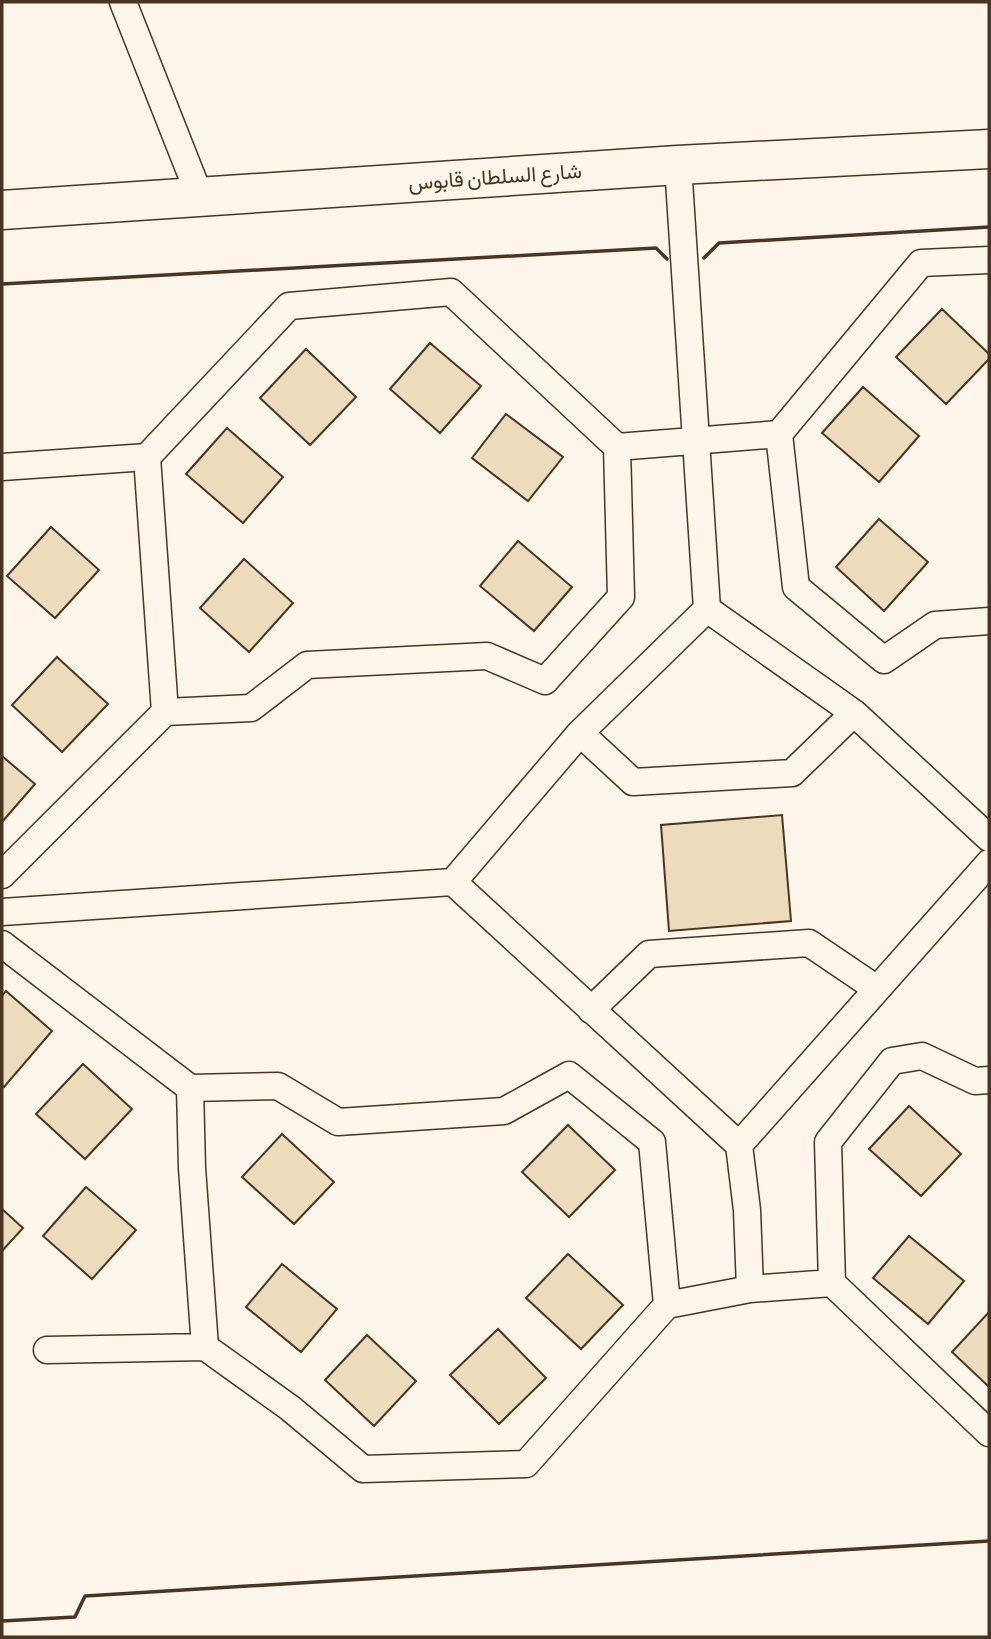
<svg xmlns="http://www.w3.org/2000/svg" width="991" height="1639" font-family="'Alegreya Sans',Vazirmatn,sans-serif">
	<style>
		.building { fill: #ecdcbc; stroke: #4a3520; stroke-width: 2 }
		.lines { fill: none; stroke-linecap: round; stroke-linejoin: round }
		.minor-casing { stroke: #4a3520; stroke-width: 29 }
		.primary-casing { stroke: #4a3520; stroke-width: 41 }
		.minor { stroke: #fbf6e9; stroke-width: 26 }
		.primary { stroke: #fbf6e9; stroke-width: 38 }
		.wall { stroke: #4a3520; stroke-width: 3.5 }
		.labels { text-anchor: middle; stroke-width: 5; stroke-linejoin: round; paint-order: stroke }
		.street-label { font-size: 21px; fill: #4a3520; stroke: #fbf6e9 }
	</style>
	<rect width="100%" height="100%" fill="#fbf6e9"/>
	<path class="building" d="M942,309l47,45v5l-43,45 -50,-47z
		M430,343l51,43 -41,47 -50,-44z
		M306,349l50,48 -46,48 -50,-47z
		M863,387l56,49 -40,46 -57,-49z
		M506,414l57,43 -35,44 -56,-43z
		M227,428l56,49 -40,46 -57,-49z
		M879,519l49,43 -44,49 -48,-44z
		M51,527l48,43 -44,48 -48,-42z
		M518,541l54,46 -38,44 -54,-45z
		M244,559l49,44 -44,49 -49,-44z
		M57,657l51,47 -46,48 -50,-47z
		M2,756l33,28 -33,38z
		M782,815l9,106 -122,10 -8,-106z
		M6,991l46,40 -48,56 -2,-2v-89z
		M83,1064l49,45 -47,50 -49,-45z
		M909,1106l52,48 -40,42 -52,-47z
		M568,1125l47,45 -46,47 -47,-45z
		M282,1134l52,48 -40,42 -52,-47z
		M86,1187l50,43 -44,49 -49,-43z
		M2,1209l21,19 -21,23z
		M909,1236l55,45 -36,43 -55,-46z
		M568,1254l55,51 -42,44 -55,-51z
		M282,1264l55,45 -36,43 -55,-45z
		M989,1312v75l-37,-35z
		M498,1329l48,49 -47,46 -49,-49z
		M367,1335l49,46 -42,45 -49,-46z"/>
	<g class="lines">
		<defs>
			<path id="minor" d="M123,2l77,195
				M678,165l29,444
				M779,434l17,153 88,73 51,-35 54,-4
				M2,467l145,-10 142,-151 162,-14 166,155 162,-13 142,-171 68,-3
				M165,712l86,-4 56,-43 180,-9 58,25 76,-84 -4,-150
				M580,733l53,49 159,-9 62,-60
				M2,875l163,-163 -18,-255
				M2,912l451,-30
				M2,944l188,144 2,80 13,179
				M591,1010l58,-56 160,-11 68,46
				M190,1088l88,-2 60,36 166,-11 65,-36 83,67 15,163
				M739,1145l250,-282
				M832,1283l-4,-141 64,-81 30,-5 53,25 14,-1
				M750,1289l-3,-79 -8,-65 -286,-263 127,-149 127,-124 147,104 135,125
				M47,1350l158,-3 85,61 73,61 163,-5 141,-159 83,-16 82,-6 157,150"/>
			<path id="primary" d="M2,210l676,-45 311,-16"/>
		</defs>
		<use href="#minor" class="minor-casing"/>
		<use href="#primary" class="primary-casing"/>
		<use href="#minor" class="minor"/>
		<use href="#primary" class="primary"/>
		<path class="wall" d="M704,258l15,-15 270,-16
			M2,284l654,-36 11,11
			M2,1621l73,-4 10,-21 904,-55"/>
	</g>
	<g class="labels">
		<g class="street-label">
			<text transform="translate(495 177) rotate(-4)" y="7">شارع السلطان قابوس</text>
		</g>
	</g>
	<rect width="991" height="1639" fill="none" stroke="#4a3520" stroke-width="7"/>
</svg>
